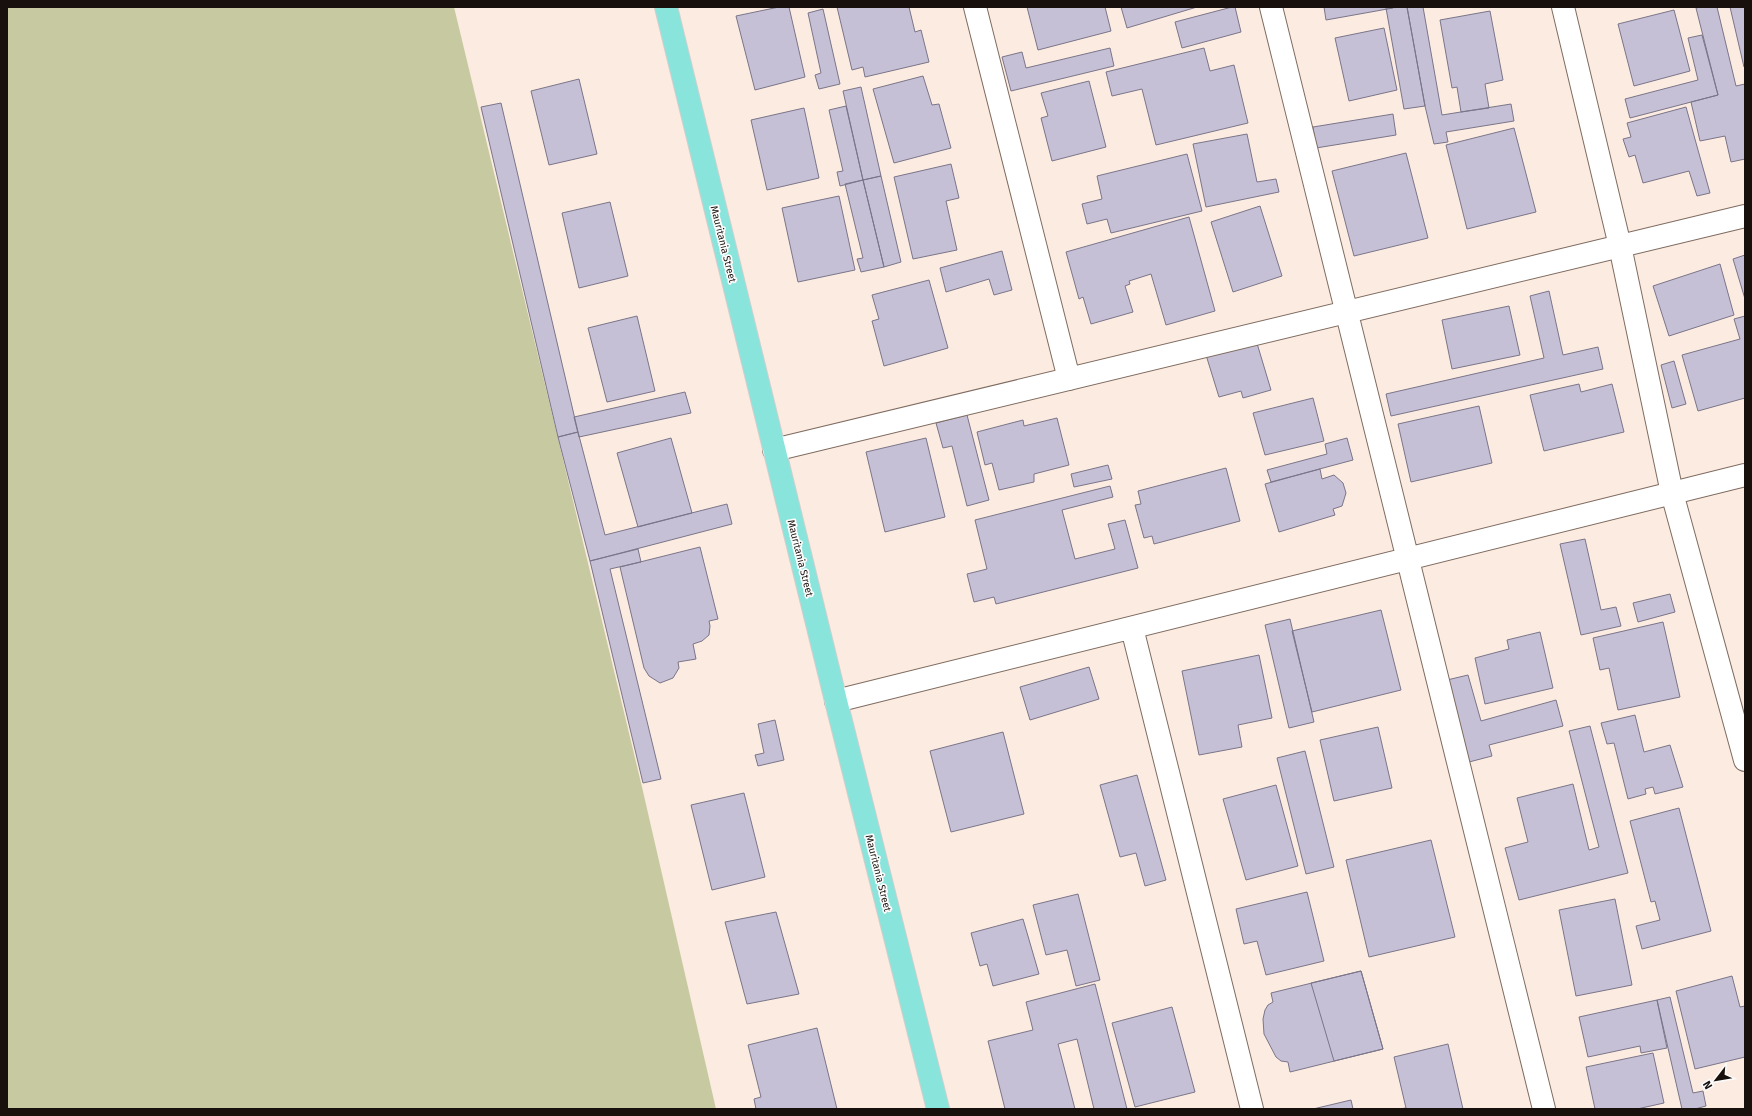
<svg xmlns="http://www.w3.org/2000/svg" width="1752" height="1116" font-family="'Fira Sans',sans-serif">
	<style>
		.green { fill: #c7caa1 }
		.building { fill: #c5c0d5; stroke: #7a7589 }
		.lines { fill: none; stroke-linecap: round; stroke-linejoin: round }
		.minor-casing { stroke: #7f6c61; stroke-width: 24 }
		.major-casing { stroke: #d1cfce; stroke-width: 24 }
		.minor { stroke: #fff; stroke-width: 22 }
		.major { stroke: #89e4dc; stroke-width: 22 }
		.labels { text-anchor: middle; stroke-width: 3.5; stroke-linejoin: round; paint-order: stroke }
		.street-label { font-size: 10px; fill: #17100c; stroke: #fcfcfc }
	</style>
	<rect width="100%" height="100%" fill="#fcebe0"/>
	<path class="green" d="M7,7h447l188,780 74,322h-709z"/>
	<path class="building" d="M779,7h10l16,70 -50,13 -19,-74z
		M837,7h72l6,25 6,-2 8,32 -64,15 -2,-10 -11,3z
		M1027,7h78l6,24 -73,19z
		M1121,7h76l-70,21z
		M1232,7h3l6,25 -59,16 -7,-26z
		M1324,7h69v1l-67,12z
		M1407,7h16l19,108 69,-11 3,17 -68,11 2,10 -14,2 -9,-38z
		M1407,7l18,99 -21,3 -18,-101z
		M1701,7h16l19,79 9,-2v75l-14,3 -6,-26 -25,5 -9,-39 27,-7 -22,-87z
		M1730,7h15v60h-1z
		M823,9l17,75 -21,5 -4,-14 6,-2 -13,-60z
		M1674,10l16,61 -56,15 -16,-62z
		M1490,11l13,69 -18,4 4,24 -28,4 -4,-25 -5,1 -12,-68z
		M1384,28l13,62 -48,11 -14,-63z
		M1702,35l16,60 -88,23 -5,-19 73,-19 -10,-42z
		M1110,48l4,18 -103,25 -9,-34 20,-5 4,16z
		M1204,48l6,23 24,-6 14,58 -92,22 -14,-56 -30,7 -6,-24z
		M923,76l9,29 7,-1 12,44 -57,15 -21,-74z
		M579,79l18,75 -48,11 -18,-74z
		M1089,81l17,66 -54,14 -11,-43 7,-2 -7,-23z
		M861,87l20,89 -18,4 -20,-89z
		M501,103l77,329 -20,5 -77,-330z
		M846,106l17,74 -23,6 -3,-14 6,-1 -14,-61z
		M1686,107l24,86 -13,3 -8,-25 -46,12 -8,-28 -6,2 -6,-18 8,-2 -4,-14z
		M804,108l15,70 -52,12 -16,-70z
		M1393,114l3,21 -80,13 -3,-21z
		M1514,128l22,84 -69,17 -21,-84z
		M1247,134l10,48 19,-3 3,13 -73,15 -13,-63z
		M1406,153l22,85 -74,18 -22,-85z
		M1187,154l15,57 -91,22 -4,-14 -20,5 -5,-20 20,-5 -5,-23z
		M951,164l8,34 -13,3 11,49 -44,9 -19,-82z
		M881,176l20,86 -17,5 -21,-87z
		M863,180l21,87 -23,5 -4,-13 6,-1 -18,-74z
		M839,196l16,74 -57,12 -16,-74z
		M610,202l18,74 -49,12 -17,-75z
		M1260,206l22,70 -49,16 -22,-70z
		M1189,217l26,94 -49,14 -15,-51 -22,7 1,3 -5,2 8,26 -42,12 -8,-27 -4,2 -13,-47z
		M1002,251l10,39 -18,5 -5,-16 -43,13 -6,-24z
		M1745,255v44l-12,-40z
		M1720,264l14,51 -65,21 -16,-50z
		M929,280l19,68 -64,18 -12,-45 7,-2 -7,-24z
		M1549,291l14,64 35,-8 5,22 -212,47 -5,-22 158,-36 -14,-62z
		M1509,306l11,49 -68,14 -10,-49z
		M637,316l18,75 -48,11 -19,-74z
		M1745,316v82l-47,13 -16,-56 58,-16 -6,-20z
		M1256,340l15,50 -28,8 -2,-7 -22,6 -13,-42z
		M1674,361l12,43 -14,4 -11,-43z
		M1579,384l2,8 31,-8 12,48 -80,19 -14,-56z
		M685,392l6,21 -112,24 -5,-20z
		M1313,398l11,43 -59,14 -12,-42z
		M1479,406l13,57 -81,19 -13,-58z
		M967,415l22,85 -22,6 -15,-60 -9,2 -7,-25z
		M1057,418l12,47 -35,9v8l-35,8 -7,-27 -7,2 -8,-33 46,-12 1,6z
		M578,432l27,103 122,-31 5,20 -142,37 -32,-124z
		M671,438l21,75 -54,14 -21,-74z
		M926,438l19,79 -60,15 -19,-80z
		M1347,438l6,22 -82,22 -4,-12 60,-16 -2,-10z
		M1108,465l4,14 -38,8 -3,-13z
		M1226,468l14,53 -86,23 -2,-8 -8,2 -9,-33 6,-1 -3,-13z
		M1320,469l2,10 12,-4 9,8 3,10 -4,13 -9,3 2,6 -56,17 -14,-48z
		M1110,486l3,11 -51,13 13,49 40,-10 -7,-25 17,-4 13,48 -142,36 -2,-7 -20,5 -7,-28 20,-5 -12,-49z
		M1585,539l16,71 15,-3 5,19 -40,9 -21,-91z
		M700,547l18,72 -9,2 1,5 -1,9 -7,6 -9,3 3,15 -18,3 1,6 -6,10 -13,5 -11,-7 -5,-8 -24,-101z
		M638,549l3,13 -31,7 51,210 -18,4 -53,-222z
		M1670,594l5,18 -37,10 -5,-19z
		M1381,610l20,80 -89,22 -20,-81z
		M1290,619l24,103 -25,6 -24,-103z
		M1663,622l17,75 -62,13 -9,-42 -9,2 -7,-32z
		M1540,632l13,56 -68,16 -10,-46 34,-9 -2,-9z
		M1259,655l13,63 -34,7 4,22 -43,8 -17,-84z
		M1089,667l10,32 -69,21 -10,-33z
		M1468,675l13,46 75,-21 7,26 -74,19 3,11 -23,6 -22,-82z
		M1635,715l9,37 26,-7 13,42 -28,7 -2,-7 -8,2 1,5 -18,5 -14,-56 -7,1 -6,-21z
		M775,720l9,40 -26,6 -3,-11 9,-2 -6,-29z
		M1590,726l38,147 -109,27 -14,-52 23,-6 -11,-44 56,-14 16,66 10,-3 -30,-116z
		M1378,727l14,61 -58,13 -14,-61z
		M1003,732l21,82 -73,18 -21,-81z
		M1305,751l29,116 -28,7 -29,-116z
		M1137,775l29,105 -21,6 -9,-33 -16,4 -20,-72z
		M1276,785l22,81 -52,14 -23,-81z
		M744,793l21,84 -53,13 -21,-85z
		M1679,808l32,123 -69,18 -6,-23 24,-6 -5,-19 -4,1 -21,-81z
		M1431,840l24,97 -86,20 -23,-97z
		M1307,892l17,69 -58,14 -9,-34 -13,3 -8,-35z
		M1078,894l22,86 -24,6 -9,-36 -21,5 -13,-50z
		M1615,899l17,86 -56,11 -17,-86z
		M776,912l23,82 -52,10 -22,-82z
		M1023,919l16,55 -46,12 -6,-22 -7,2 -9,-33z
		M1361,971l22,78 -93,23 -2,-10 -7,-1 -5,-4 -12,-23 -1,-15 2,-9 3,-5 5,-3 -2,-9z
		M1361,971l22,78 -49,12 -23,-78z
		M1732,976l8,31 5,-1v51l-50,12 -19,-78z
		M1095,984l32,125h-33l-17,-70 -19,5 17,65h-70l-17,-68 45,-11 -7,-28z
		M1670,997l23,96 10,-2 3,15 -11,3h-13l-25,-109z
		M1657,1000l10,48 -26,5 -1,-7 -52,11 -9,-40z
		M1172,1007l23,85 -60,15 -23,-84z
		M817,1028l20,81h-81l-2,-10 7,-2 -13,-52z
		M1448,1044l15,65h-64l7,-1 -12,-51z
		M1653,1053l11,50 -27,6h-42l-9,-42z
		M1351,1100l2,9h-40z"/>
	<g class="lines">
		<defs>
			<path id="minor" d="M975,7l94,372
				M1271,7l273,1102
				M1563,7l57,239 52,247 73,267
				M774,450l971,-234
				M1132,628l120,481
				M836,701l909,-226"/>
			<path id="major" d="M666,7l170,694 102,408"/>
		</defs>
		<use href="#minor" class="minor-casing"/>
		<use href="#major" class="major-casing"/>
		<use href="#minor" class="minor"/>
		<use href="#major" class="major"/>
	</g>
	<g class="labels">
		<g class="street-label">
			<text transform="translate(724 244) rotate(76)" y="4">Mauritania Street</text>
			<text transform="translate(801 558) rotate(76)" y="4">Mauritania Street</text>
			<text transform="translate(879 873) rotate(76)" y="4">Mauritania Street</text>
		</g>
	</g>
	<rect width="1752" height="1116" fill="none" stroke="#17100c" stroke-width="16"/>
	<g transform="translate(1716 1080) rotate(239)" stroke="#fcfcfc" stroke-width="3" paint-order="stroke">
	<path d="M0-3L7 15L0 10L-7 15Z" fill="#17100c"/>
	<text y="-6" font-size="11" font-weight="bold" text-anchor="middle" fill="#17100c">N</text>
	</g>
</svg>
